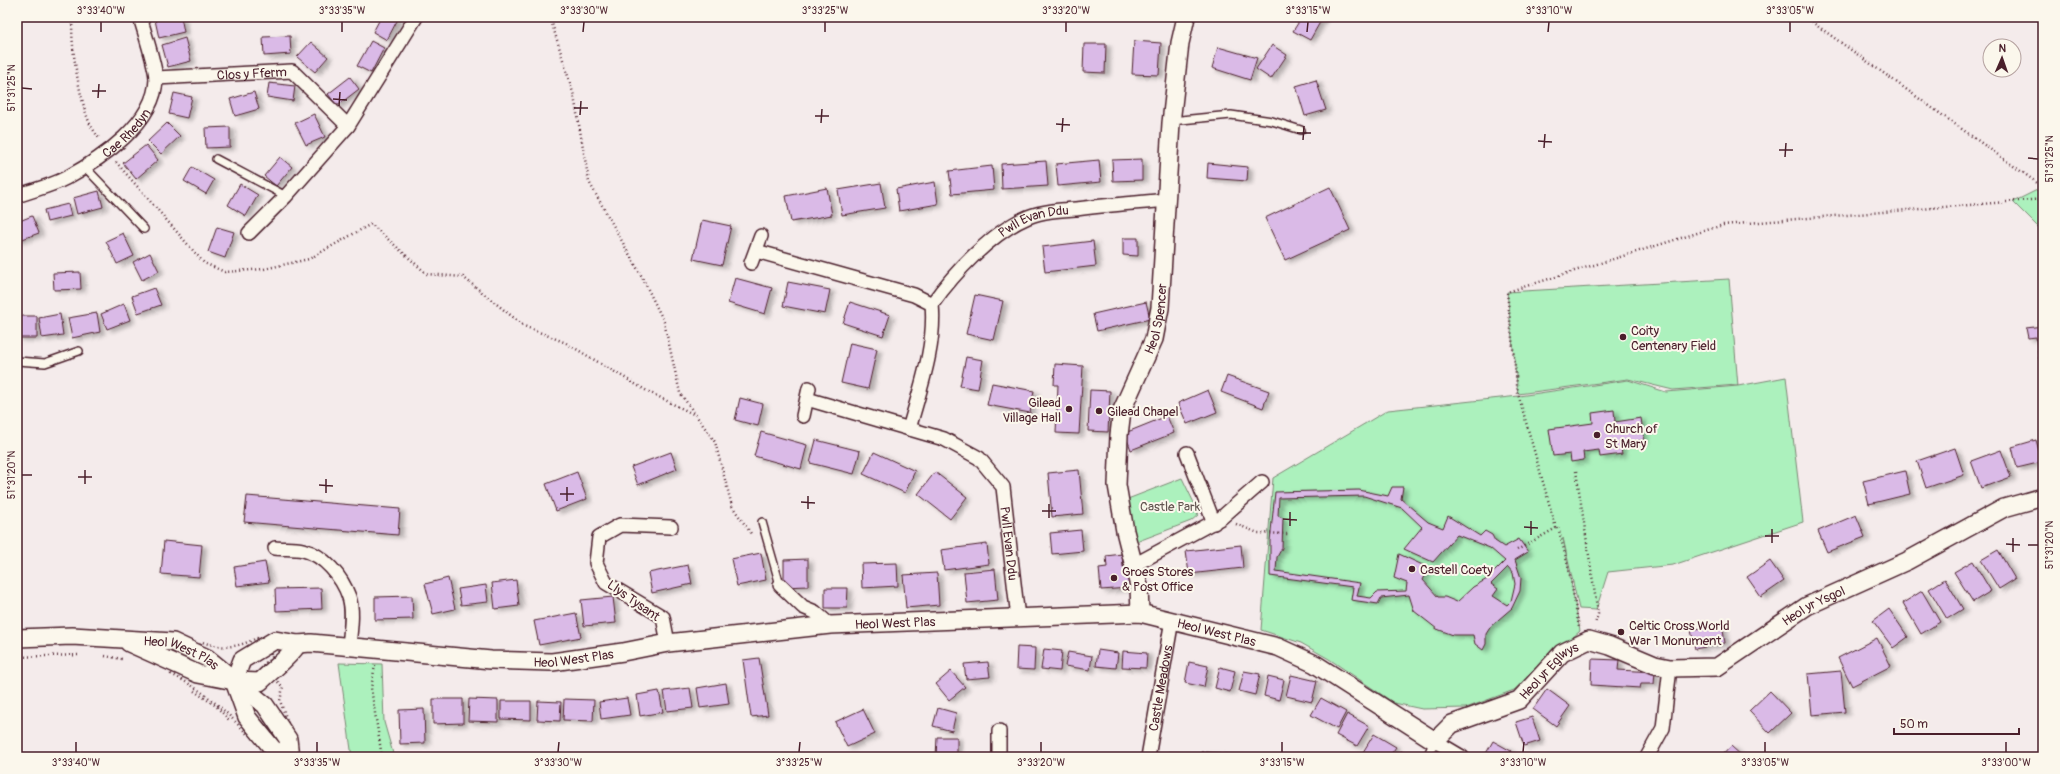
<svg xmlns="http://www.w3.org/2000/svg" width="2060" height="774" font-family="Pangolin,sans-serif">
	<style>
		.green { fill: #acf1bd; stroke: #7b8874 }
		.building { fill: #dabae7; stroke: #4a1f2b; fill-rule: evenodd; filter: url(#shadow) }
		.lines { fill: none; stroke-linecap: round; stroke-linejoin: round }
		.service-casing { stroke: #4a1f2b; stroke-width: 10 }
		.minor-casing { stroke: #4a1f2b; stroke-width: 16 }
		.tertiary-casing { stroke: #4a1f2b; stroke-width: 20 }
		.path { stroke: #4a1f2b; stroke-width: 2.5; stroke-dasharray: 1 3; stroke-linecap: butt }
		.service { stroke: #fbf7ec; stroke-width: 7 }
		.minor { stroke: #fbf7ec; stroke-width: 13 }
		.tertiary { stroke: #fbf7ec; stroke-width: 17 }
		.ticks { fill: none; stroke: #4a1f2b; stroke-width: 1.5 }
		.poi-dot { fill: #4a1f2b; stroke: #fbf7ec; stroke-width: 1.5 }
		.labels { text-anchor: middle; stroke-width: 4; stroke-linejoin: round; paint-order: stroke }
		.street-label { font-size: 13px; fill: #4a1f2b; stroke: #fbf7ec }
		.poi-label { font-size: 13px; fill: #4a1f2b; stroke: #fbf7ec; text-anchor: start }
		.park-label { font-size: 13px; fill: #625450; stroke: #fbf7ec }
		.neatline { fill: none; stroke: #4a1f2b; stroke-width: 1.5 }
		.ticks-label { font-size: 10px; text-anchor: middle; fill: #4a1f2b }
	</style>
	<defs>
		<filter id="shadow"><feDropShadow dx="4.5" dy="2.5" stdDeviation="2" flood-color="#0004"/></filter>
	</defs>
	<rect width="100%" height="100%" fill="#f4ebeb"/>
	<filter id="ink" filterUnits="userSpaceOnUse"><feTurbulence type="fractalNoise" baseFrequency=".025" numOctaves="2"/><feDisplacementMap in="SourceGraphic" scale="8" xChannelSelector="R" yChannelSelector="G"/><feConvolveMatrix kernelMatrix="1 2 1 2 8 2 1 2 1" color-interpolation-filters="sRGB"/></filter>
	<g filter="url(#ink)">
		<path class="green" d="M2043,187v45l-30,-30z
			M1729,279l9,107 48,-9 17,145 -130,43 -65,7 -12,38 -17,-1 -16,-71 17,93 -66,59 -48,18 -44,1 -28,-6 -65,-44 -28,-16 -40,-13 12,-152 115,-68 131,-14 109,-16 38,12 72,-6 -1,-1 -64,5 -45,-11 -110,15 -11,-102z
			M1182,478l14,29 2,8 -7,6 -55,21 -16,-40z
			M339,663l43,1 2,58 10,35h-42z"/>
		<path class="building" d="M167,17h14l3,15 -25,6 -4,-18z
			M381,17h18l-12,23 -14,-8z
			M1302,17h21l-13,23 -17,-9z
			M290,36l1,18 -27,2 -1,-19z
			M185,38l6,23 -23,6 -6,-22z
			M371,41l13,7 -13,25 -14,-7z
			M1134,41l27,2 -2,32 -27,-1z
			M311,42l17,15 -13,15 -18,-15z
			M1084,44h22l-1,29 -22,-1z
			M1272,45l15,10 -16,24 -15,-10z
			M1218,47l39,11 -7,22 -38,-12z
			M350,77l9,12 -22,17 -9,-12z
			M1316,80l10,30 -21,6 -9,-30z
			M269,83l26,3 -2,15 -26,-4z
			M254,92l5,17 -24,7 -5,-17z
			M174,93l18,4 -5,21 -18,-4z
			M314,114l11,23 -19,8 -11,-22z
			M167,123l13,13 -19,18 -13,-13z
			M230,127v20l-24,1 -1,-20z
			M146,145l12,15 -22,19 -13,-16z
			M280,157l12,10 -16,19 -12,-10z
			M1142,159v21l-29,1 -1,-21z
			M1099,160l2,22 -43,4 -2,-22z
			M1046,161l2,25 -46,3 -1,-25z
			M1208,163l40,4 -1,14 -40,-3z
			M992,166l2,24 -42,4 -3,-23z
			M192,167l22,13 -8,14 -22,-13z
			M935,182l3,22 -39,7 -3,-22z
			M881,183l4,25 -43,7 -4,-25z
			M240,184l18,11 -12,21 -18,-11z
			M1330,187l20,43 -65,30 -20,-42z
			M827,188l5,27 -41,7 -5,-26z
			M99,191l4,16 -26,7 -4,-16z
			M68,204l3,12 -24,6 -3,-12z
			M32,216l7,17 -22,8v-19z
			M702,220l29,6 -9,39 -29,-6z
			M217,227l17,5 -9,26 -17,-6z
			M123,233l11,23 -17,8 -11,-23z
			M1123,238h15v18l-15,-1z
			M1093,241l3,25 -51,6 -3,-25z
			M150,253l9,18 -17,9 -9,-18z
			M80,272l1,17 -27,1 -1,-17z
			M735,278l37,10 -7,26 -37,-11z
			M788,282l42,8 -5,24 -42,-8z
			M154,288l7,17 -23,8 -6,-17z
			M975,295l28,6 -9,39 -28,-6z
			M850,302l40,13 -7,21 -40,-13z
			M1146,302l4,17 -53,12 -4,-17z
			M124,304l6,16 -23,9 -6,-15z
			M97,313l3,19 -28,6 -4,-20z
			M60,314l3,21 -21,3 -3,-20z
			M18,316h19v22h-19z
			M2043,326v32l-4,1 -3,-22 -8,1 -2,-10z
			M850,343l27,6 -9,40 -27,-6z
			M966,357l17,3 -5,29 -18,-3z
			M1055,364l28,2 -4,68 -23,-1 2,-48h-4z
			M1227,376l42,15 -6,17 -42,-16z
			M992,383l42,8 -4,22 -43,-8z
			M1090,390l20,1 -2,41 -20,-1z
			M1208,390l9,22 -30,12 -9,-21z
			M740,398l23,6 -5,22 -23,-6z
			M1614,410l1,12 26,-4 3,22 -24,3 2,11 -22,3 -1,-7 -16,2 1,8 -13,2 -1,-8 -17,2 -4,-27 44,-6 -1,-10z
			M1167,416l7,17 -43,17 -6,-17z
			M761,432l46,13 -6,24 -47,-13z
			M816,440l44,11 -6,23 -44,-11z
			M2036,440l6,22 -25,6 -5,-21z
			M1955,448l9,27 -38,13 -9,-27z
			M2001,450l10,27 -30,11 -10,-27z
			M671,452l6,17 -39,16 -7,-18z
			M874,452l41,19 -10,22 -42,-19z
			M1079,470l4,44 -31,3 -4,-44z
			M1905,471l5,23 -41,10 -6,-23z
			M577,472l10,27 -31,12 -10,-27z
			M935,472l32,25 -17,22 -32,-25z
			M1392,487h11l-2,12 27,23 15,6 5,-12 32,20 5,-5 7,4 3,6 9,6 15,-8 9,13 -13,8 6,18 -1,13 -8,17 -21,18 -5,8v10l-3,6 -8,-6 -2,-9h-20l-16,-6 -23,-18 -5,-16 -28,3 -3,6 -27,-4 2,-13 -83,-11v-35l5,-49 84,-2 29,6zM1364,496l38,12 20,19 -18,22 29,13 24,-27 33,13 15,13 -18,18 -14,8 -16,15 -12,-5h-7l-15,-17 6,-12 -30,-14 -5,24 13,5 -1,8 -29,1 -6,6 -14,-2 3,-13 -84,-12 1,-14 5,-9 1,-30 -5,-2 1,-18zM1508,567l5,6 2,11 -4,17 -4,4 -14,-9 5,-7 -7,-5z
			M247,496l153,13 -2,26 -154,-13z
			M1856,515l9,22 -38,15 -9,-21z
			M1081,530l2,21 -31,3 -2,-21z
			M164,541l38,4 -3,32 -38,-3z
			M987,544l2,20 -45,6 -3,-20z
			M1241,545l2,23 -54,6 -3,-23z
			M1998,550l17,29 -16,10 -18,-29z
			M761,553l5,27 -29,6 -6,-27z
			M1122,554l1,13h4l2,21 -28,2 -2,-22 8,-1 -1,-11z
			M808,559v27l-24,1v-27z
			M1770,561l14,20 -23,16 -14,-20z
			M1973,561l18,30 -18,11 -19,-30z
			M265,562l4,20 -32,4 -3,-19z
			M897,563l1,23 -36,2 -1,-24z
			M688,565l4,19 -40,9 -4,-20z
			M995,569l3,31 -31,3 -3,-31z
			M937,573l2,32 -33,3 -3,-33z
			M448,578l7,31 -22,5 -8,-30z
			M1945,579l18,30 -16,10 -18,-30z
			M516,580l3,26 -24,3 -3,-26z
			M486,585l2,17 -27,3 -3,-16z
			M321,588l1,21 -46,2 -1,-22z
			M825,588h23l-1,20h-22z
			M1922,591l18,31 -19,12 -18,-31z
			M412,596l1,23 -38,1v-23z
			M613,597l3,26 -32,3 -3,-26z
			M1889,609l19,28 -15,11 -20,-27z
			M576,613l5,24 -42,8 -5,-24z
			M1722,624l3,19 -30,6 -4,-19z
			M1877,638l14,28 -39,20 -14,-28z
			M1017,647l18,1 -1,22 -18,-1z
			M1044,649l18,2 -2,20 -19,-2z
			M1098,650l20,3 -2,15 -20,-2z
			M1123,651l24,2 -1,15 -24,-1z
			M1068,652l24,4 -2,14 -25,-4z
			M759,658l9,57 -17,2 -8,-57z
			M1592,659l27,1 -1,10 37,2 -1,12h-13l-1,4 -49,-3z
			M988,662l2,15 -24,2 -2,-15z
			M1189,662l19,4 -4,21 -19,-4z
			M1220,667l15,4 -5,21 -15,-4z
			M951,671l14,16 -16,13 -13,-16z
			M1244,671l16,3 -5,21 -16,-4z
			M1841,671l4,41 -33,3 -4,-41z
			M1291,675l26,6 -5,21 -26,-6z
			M1268,676l16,4 -5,20 -15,-4z
			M726,683l3,21 -29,4 -3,-20z
			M690,688l3,20 -26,3 -3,-20z
			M1547,689l23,17 -14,20 -23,-17z
			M659,691l4,21 -23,4 -3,-21z
			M1770,691l21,22 -21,20 -21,-22z
			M627,698l3,17 -29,4 -2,-17z
			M1321,698l25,14 -9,17 -26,-14z
			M433,699h30v24l-30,1z
			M469,699l29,1v22l-30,-1z
			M564,699l30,1 -1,21 -30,-1z
			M501,701h30v19l-30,-1z
			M538,701l23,1 -1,19 -23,-1z
			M938,708l18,5 -4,18 -19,-5z
			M424,709l1,34 -25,1 -1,-34z
			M863,709l12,25 -28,13 -12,-25z
			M1347,714l22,12 -12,20 -21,-11z
			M1532,717l8,24 -16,5 -8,-24z
			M1374,734l22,13 -7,10h-17l-9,-5z
			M937,737h20v20h-21z
			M1493,741l18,10 -2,6h-25z
			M1731,746l12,11h-22z
			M1401,751l9,6h-13z
			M1169,752l22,1v4h-22z
			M1201,752l19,1v4h-19z
			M1224,754l22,1v2h-22z
			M1253,755l25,2h-25z"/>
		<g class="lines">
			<defs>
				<path id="service" d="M1171,121l60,-6 41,6 29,9
					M216,159l70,37
					M84,166l60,63
					M17,361l28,2 34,-12
					M762,522l18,63
					M1427,757l7,-16"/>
				<g id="minor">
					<path id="s1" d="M156,78l136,-7 56,55"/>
					<path id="s2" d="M17,196c16,-6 34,-10 49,-18 35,-19 89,-55 90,-99 0,-12 -12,-48 -16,-62"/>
					<path d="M249,233l37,-37 62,-70 68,-109"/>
					<path d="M756,251l158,44 18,9c4,42 -12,85 -23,125"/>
					<path d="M751,263l10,-27"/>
					<path id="s3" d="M932,304c22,-31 60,-72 96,-87 15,-6 32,-7 48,-8 30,-4 61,-6 91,-9"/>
					<path id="s4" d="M807,399l137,40 35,19 24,29 15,131"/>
					<path d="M803,416l6,-28"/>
					<path d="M1187,453l27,70"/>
					<path d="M275,548c9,1 19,0 28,2 21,5 39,27 46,47 5,15 1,35 0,50"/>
					<path d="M1134,565l87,-47 41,-36"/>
					<path d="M780,585l23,22 12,5 15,13"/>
					<path d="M668,643l-5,-26 -57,-34 -10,-20 3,-26 21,-12 51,2"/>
					<path d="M1435,741l27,16"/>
					<path d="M999,757v-26"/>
					<path id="s5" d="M1148,757l24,-137"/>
					<path d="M1647,757l16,-29 7,-60"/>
				</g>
				<g id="tertiary">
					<path id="s6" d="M1140,613l-1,-27 -14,-55 -8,-46 2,-50 3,-25 32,-71 6,-31 11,-185 9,-80 6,-26"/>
					<path id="s7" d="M17,638l55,-2 101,6 34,16 58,47 23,34 2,18"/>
					<path d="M129,643l69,31 36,7 26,1c13,-13 28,-23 38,-38"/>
					<path id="s8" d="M234,681l8,-21 33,-20 23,4 13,-1 180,17 61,2 71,-10 45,-9 162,-18 310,-12 138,34 37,17 120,77 17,-17 67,-24 43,-47 27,-13 21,6 45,19 15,3 47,-1 90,-61 100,-45 97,-53 39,-11"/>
					<path d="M234,681l13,36 26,32 13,8"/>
				</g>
			</defs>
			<use href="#service" class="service-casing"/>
			<use href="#minor" class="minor-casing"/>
			<use href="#tertiary" class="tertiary-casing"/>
			<path class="path" d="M73,17c-4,23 7,85 17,107 3,6 7,11 10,16
				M550,17l24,79 15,86 53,95 22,45 16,71 35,49 17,64 20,29
				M1805,17l238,170
				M116,162l88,101 21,9 39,-3 45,-10 62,-35 56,50 36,3 61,49 42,17 81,48 46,23
				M1576,471l22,143 -3,10
				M1185,513l9,-1
				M1236,524l22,9 30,1
				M1556,528l-38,-134 -11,-102 216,-67 320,-26
				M1517,550l41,-23 11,43 10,57
				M257,638l15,19 -10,9 21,21 -3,14 8,22 -14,9 -8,-11 -18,14c-23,-25 -46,-46 -77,-61l9,-18 11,5 11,-19c21,7 35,6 55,-4z
				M105,656l17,3
				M17,657l61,-2
				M375,665l-4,23 11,69
				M194,691l22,15 14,15"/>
			<use href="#service" class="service"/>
			<use href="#minor" class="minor"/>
			<use href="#tertiary" class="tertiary"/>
		</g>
	</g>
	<path class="ticks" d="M101,32v-10M342,32v-10M583,32l1,-10M825,32v-10M1066,32v-10M1307,32l1,-10M1548,32l1,-10M1790,32v-10M22,88l10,1M92,91h14M98,98l1,-14M333,99l14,1M339,106l1,-14M574,108h14M580,115l1,-14M815,116h14M821,123l1,-14M1056,124l14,1M1062,132l1,-14M1297,133h14M1303,140l1,-14M1538,141l14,1M1544,148l1,-14M1779,150h14M1785,157l1,-14M2028,158l10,1M22,475h10M78,477h14M85,484v-14M319,485l14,1M326,493v-14M560,494h14M567,501v-14M801,502l14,1M808,509v-13M1042,511h14M1049,518v-14M1283,519l14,1M1290,526v-14M1524,527l14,1M1531,535v-14M1765,536h14M1772,543v-14M2006,544l14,1M2028,545h10M2013,552v-14M76,752v-10M317,752v-10M558,752l1,-10M799,752l1,-10M1041,752v-10M1282,752v-10M1523,752l1,-10M1765,752v-10M2006,752v-10"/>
	<g class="poi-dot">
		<circle cx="1623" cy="337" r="4"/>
		<circle cx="1069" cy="409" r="4"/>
		<circle cx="1099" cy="411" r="4"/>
		<circle cx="1597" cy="435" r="4"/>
		<circle cx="1412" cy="569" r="4"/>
		<circle cx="1114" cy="578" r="4"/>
		<circle cx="1621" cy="632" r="4"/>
	</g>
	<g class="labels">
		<g class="street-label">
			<text dy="5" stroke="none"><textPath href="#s1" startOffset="96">Clos y Fferm</textPath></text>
			<text dy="5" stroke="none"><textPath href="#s2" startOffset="128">Cae Rhedyn</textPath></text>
			<text dy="5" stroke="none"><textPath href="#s3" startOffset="135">Pwll Evan Ddu</textPath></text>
			<text dy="5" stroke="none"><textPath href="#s6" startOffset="304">Heol Spencer</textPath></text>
			<text dy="5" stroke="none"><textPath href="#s4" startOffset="277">Pwll Evan Ddu</textPath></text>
			<text transform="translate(634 600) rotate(35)" y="5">Llys Tysant</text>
			<text dy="5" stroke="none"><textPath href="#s8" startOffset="1692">Heol yr Ysgol</textPath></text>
			<text dy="5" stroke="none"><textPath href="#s8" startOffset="685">Heol West Plas</textPath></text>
			<text dy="5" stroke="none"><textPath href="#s8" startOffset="1009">Heol West Plas</textPath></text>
			<text dy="5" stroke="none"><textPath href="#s7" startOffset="167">Heol West Plas</textPath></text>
			<text dy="5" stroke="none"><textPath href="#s8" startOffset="361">Heol West Plas</textPath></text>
			<text dy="5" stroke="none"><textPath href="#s8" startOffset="1393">Heol yr Eglwys</textPath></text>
			<text dy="5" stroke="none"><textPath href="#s5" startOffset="70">Castle Meadows</textPath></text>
		</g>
		<g class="poi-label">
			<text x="1631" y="335">Coity<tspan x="1631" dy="15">Centenary Field</tspan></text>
			<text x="1061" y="407" text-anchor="end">Gilead<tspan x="1061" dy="15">Village Hall</tspan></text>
			<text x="1107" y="416">Gilead Chapel</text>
			<text x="1605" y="433">Church of<tspan x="1605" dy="15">St Mary</tspan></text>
			<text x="1420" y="574">Castell Coety</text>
			<text x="1122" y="576">Groes Stores<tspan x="1122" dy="15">&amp; Post Office</tspan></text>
			<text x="1629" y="630">Celtic Cross World<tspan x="1629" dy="15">War 1 Monument</tspan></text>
		</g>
		<g class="park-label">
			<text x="1170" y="511">Castle Park</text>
		</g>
	</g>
	<rect width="2060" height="774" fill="none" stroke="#fbf7ec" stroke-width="44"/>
	<g transform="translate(2002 58) rotate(2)"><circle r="19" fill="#fbf7ec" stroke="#b4a19f"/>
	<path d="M0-3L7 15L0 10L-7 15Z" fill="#4a1f2b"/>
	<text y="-6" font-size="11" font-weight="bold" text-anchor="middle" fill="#4a1f2b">N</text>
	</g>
	<path d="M1894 728v6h125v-6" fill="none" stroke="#4a1f2b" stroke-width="2"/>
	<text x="1900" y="728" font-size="12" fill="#4a1f2b" stroke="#fbf7ec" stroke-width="3" paint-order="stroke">50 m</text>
	<rect x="22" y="22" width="2016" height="730" class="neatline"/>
	<g class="ticks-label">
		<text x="101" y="14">3°33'40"W</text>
		<text x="342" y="14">3°33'35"W</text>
		<text x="584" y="14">3°33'30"W</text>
		<text x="825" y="14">3°33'25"W</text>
		<text x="1066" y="14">3°33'20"W</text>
		<text x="1308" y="14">3°33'15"W</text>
		<text x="1549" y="14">3°33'10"W</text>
		<text x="1790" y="14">3°33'05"W</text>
		<text transform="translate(11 88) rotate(-90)" y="4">51°31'25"N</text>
		<text transform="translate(2049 159) rotate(-90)" y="4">51°31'25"N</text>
		<text transform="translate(11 475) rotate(-90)" y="4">51°31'20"N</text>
		<text transform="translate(2049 545) rotate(-90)" y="4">51°31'20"N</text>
		<text x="76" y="766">3°33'40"W</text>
		<text x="317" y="766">3°33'35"W</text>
		<text x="558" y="766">3°33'30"W</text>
		<text x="799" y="766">3°33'25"W</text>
		<text x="1041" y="766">3°33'20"W</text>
		<text x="1282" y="766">3°33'15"W</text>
		<text x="1523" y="766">3°33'10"W</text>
		<text x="1765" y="766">3°33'05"W</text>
		<text x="2006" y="766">3°33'00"W</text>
	</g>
</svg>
